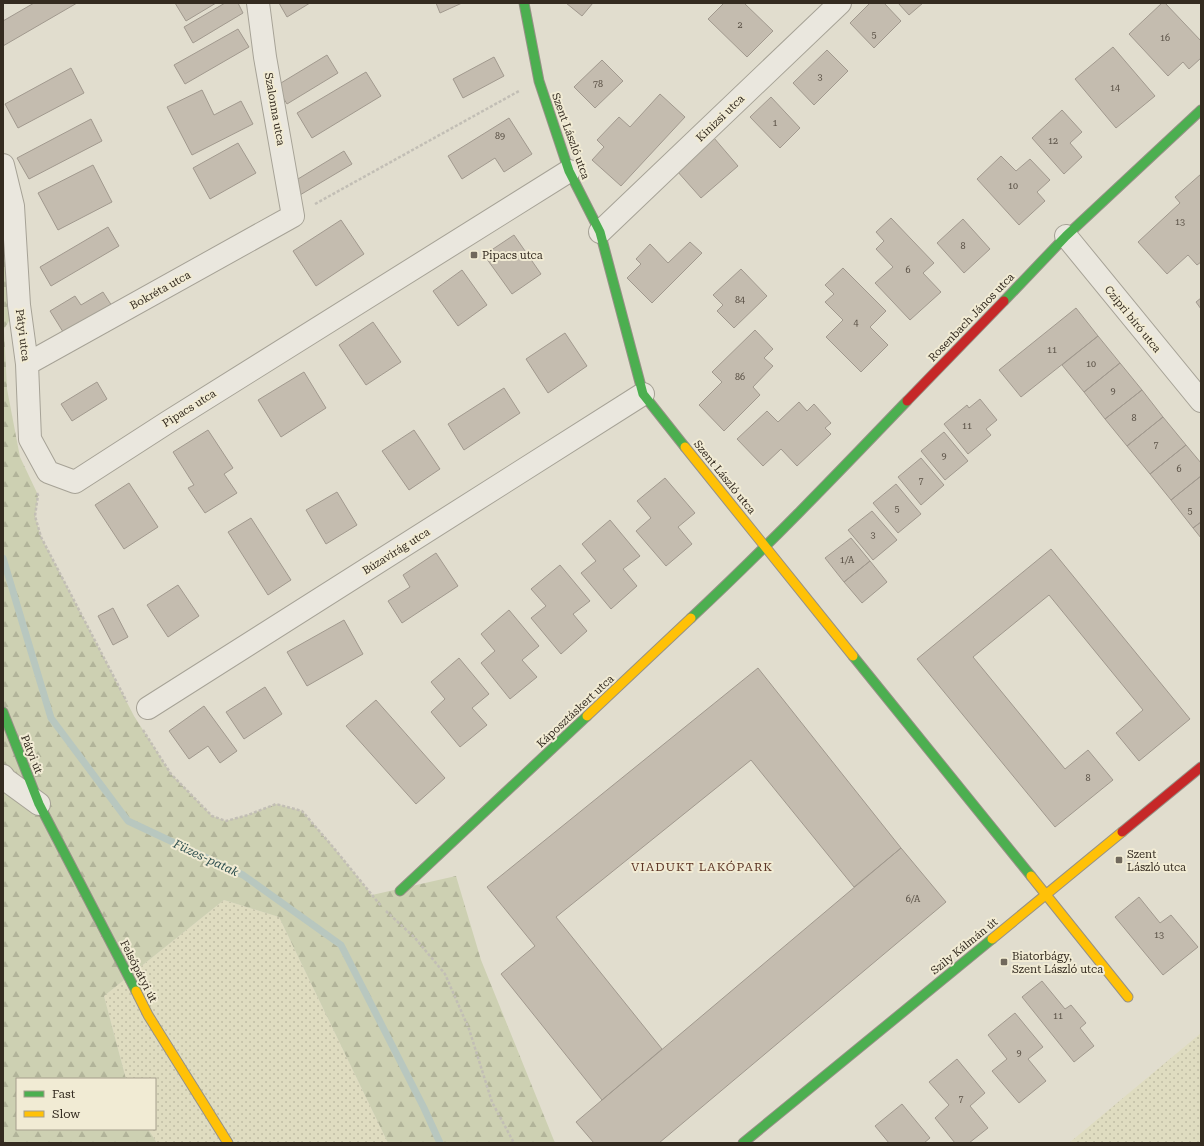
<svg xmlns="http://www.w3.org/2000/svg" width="1204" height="1146" font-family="'Roboto Serif',serif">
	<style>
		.farmland { fill: url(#farmland-dots) }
		.forest { fill: url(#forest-firs) }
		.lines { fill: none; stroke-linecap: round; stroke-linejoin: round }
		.stream { stroke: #b8c7bf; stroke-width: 7 }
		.building { fill: #c4bcaf; stroke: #a1998e }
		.street-casing { stroke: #a6a296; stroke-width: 24 }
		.fast-casing { stroke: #969186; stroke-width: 11 }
		.slow-casing { stroke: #969186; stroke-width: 11 }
		.jam-casing { stroke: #969186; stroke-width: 11 }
		.path { stroke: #c2beb5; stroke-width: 2.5; stroke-dasharray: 3 2; stroke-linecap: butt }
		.street { stroke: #eae7de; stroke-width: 22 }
		.fast { stroke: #4caf50; stroke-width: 9 }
		.slow { stroke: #ffc107; stroke-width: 9 }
		.jam { stroke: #c62828; stroke-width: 9 }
		.poi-dot { fill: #71695d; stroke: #f1ebd4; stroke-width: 1.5 }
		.labels { text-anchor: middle; stroke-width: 4; stroke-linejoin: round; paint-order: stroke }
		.number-label { font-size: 9px; fill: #584f44 }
		.street-label { font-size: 11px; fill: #342b20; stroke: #f1ebd4 }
		.poi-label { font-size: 11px; fill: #342b20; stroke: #f1ebd4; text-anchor: start }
		.water-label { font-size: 12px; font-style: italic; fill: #315252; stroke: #f1ebd4 }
		.neighbourhood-label { font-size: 12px; letter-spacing: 1px; fill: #5c3424; stroke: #f1ebd4 }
	</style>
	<defs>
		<pattern id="farmland-dots" width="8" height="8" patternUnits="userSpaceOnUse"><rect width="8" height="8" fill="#dfdcc0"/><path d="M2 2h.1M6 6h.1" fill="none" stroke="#c0bda5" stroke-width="1.8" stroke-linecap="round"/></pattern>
		<pattern id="forest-firs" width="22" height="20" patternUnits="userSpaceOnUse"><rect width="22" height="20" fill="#cdd0b2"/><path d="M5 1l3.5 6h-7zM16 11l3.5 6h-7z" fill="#b1b399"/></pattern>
	</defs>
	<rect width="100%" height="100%" fill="#e1ddce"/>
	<path class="farmland" d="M224,900l55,17 109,226h-231l-9,-14h7v-50h-29l-22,-83z
		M1201,1033v110h-132z"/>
	<path class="forest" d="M3,165l16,140 -15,24 3,60 13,68 18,38 -3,21 6,21 93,179 37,58 41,42 14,5 22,-6 28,-11 26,7 31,36 39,48 84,-19 25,84 74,183h-167l-109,-226 -55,-17 -120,96 22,83h-109v50h131l9,14h-154z"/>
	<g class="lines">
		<path class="stream" d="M3,558l48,160 77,103 115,54 98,70 83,163 16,35"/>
	</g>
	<path class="building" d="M34,3h43l-74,43v-25z
		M175,3h41l-30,18z
		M225,3h13l5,10 -50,30 -9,-16z
		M279,3h31l-23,14z
		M436,3h26l-22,10z
		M566,3h27l-11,13z
		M724,3h20l29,28 -26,26 -39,-38z
		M870,3h14l17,18 -27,27 -24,-25z
		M898,3h25l-14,12z
		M1162,3h3l36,38v17l-12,11 -6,-7 -15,14 -39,-42z
		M238,29l11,18 -64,37 -11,-19z
		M1113,47l42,49 -39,32 -41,-49z
		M827,50l21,21 -34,34 -21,-22z
		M327,55l11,18 -51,31 -11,-18z
		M494,57l10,19 -41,22 -10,-19z
		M602,60l21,21 -28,27 -21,-21z
		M71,68l13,25 -66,35 -13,-24z
		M366,72l15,24 -69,42 -15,-25z
		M202,90l12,25 27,-14 12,23 -61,31 -25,-48z
		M660,94l25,23 -64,69 -29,-26 12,-13 -7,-7 22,-23 11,10z
		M771,97l29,31 -20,20 -30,-31z
		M1062,110l20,22 -12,11 12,14 -18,17 -32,-36z
		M509,118l23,36 -28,18 -9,-14 -33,21 -14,-23z
		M91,119l11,22 -73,38 -12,-21z
		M714,138l24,28 -37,32 -24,-27z
		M238,143l18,30 -46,26 -17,-31z
		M344,151l8,13 -52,31 -7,-13z
		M1001,156l15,15 14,-12 20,21 -13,12 8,9 -26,24 -42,-46z
		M93,165l19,37 -54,28 -20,-37z
		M1201,174v88l-4,3 -9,-10 -21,19 -29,-32 42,-39 -5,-6z
		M891,218l43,45 -11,10 18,19 -31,28 -35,-37 18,-16 -17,-18 8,-8 -8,-9z
		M963,219l27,30 -26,24 -27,-30z
		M341,220l23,34 -48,32 -23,-35z
		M108,227l11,19 -68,40 -11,-19z
		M514,235l27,39 -29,20 -28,-39z
		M690,242l12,11 -50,50 -25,-25 14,-14 -5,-5 14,-15 18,19z
		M843,268l43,43 -16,16 18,18 -27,27 -35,-35 17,-17 -18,-18 9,-8 -9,-9z
		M741,269l26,27 -33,32 -17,-17 6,-6 -10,-10z
		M462,270l25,35 -29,21 -25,-35z
		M103,292l9,14 -47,29 -15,-24 25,-15 6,9z
		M1201,298v11l-5,-7z
		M1076,308l22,28 -77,61 -22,-27z
		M373,322l28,40 -35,23 -27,-40z
		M755,330l18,19 -9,9 9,8 -20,21 7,8 -36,36 -25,-26 23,-23 -10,-10z
		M565,333l22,33 -39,27 -22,-34z
		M1098,336l22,27 -36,29 -22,-27z
		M1120,363l22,27 -37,29 -21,-27z
		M304,372l22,36 -45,29 -23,-37z
		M97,382l10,17 -35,22 -11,-17z
		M504,388l16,25 -56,37 -16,-26z
		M1142,390l21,27 -36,29 -22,-27z
		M980,399l17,21 -11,9 5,6 -23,19 -24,-30 23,-19 2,3z
		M799,402l8,9 7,-7 17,19 -6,5 6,6 -34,32 -16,-17 -18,17 -26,-27 30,-28 11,11z
		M1163,417l23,28 -36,29 -23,-28z
		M208,430l25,38 -9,6 13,19 -32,20 -17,-25 6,-3 -21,-33z
		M414,430l26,39 -31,21 -27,-39z
		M944,432l24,29 -23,19 -24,-29z
		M1186,445l15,18v13l-30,24 -21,-26z
		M921,458l23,27 -23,20 -23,-28z
		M1201,476v46l-8,6 -22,-28z
		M665,478l30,35 -17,14 14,17 -26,22 -30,-35 15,-13 -14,-17z
		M129,483l29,44 -34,22 -29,-44z
		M896,484l25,30 -23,19 -25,-30z
		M337,492l20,33 -31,19 -20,-34z
		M872,511l25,29 -24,20 -25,-30z
		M251,518l40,62 -23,15 -40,-63z
		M610,520l30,36 -17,13 14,17 -26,23 -30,-36 15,-12 -14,-17z
		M1201,522v16l-8,-10z
		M851,538l19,23 -26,21 -19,-24z
		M1051,549l139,170 -51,42 -23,-28 27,-23 -94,-115 -76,62 92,112 23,-19 25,30 -58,47 -138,-168z
		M436,553l22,33 -56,37 -14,-22 22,-14 -7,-12z
		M870,561l17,21 -25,21 -18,-21z
		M560,565l30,36 -17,13 14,17 -26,23 -30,-36 15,-12 -15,-17z
		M178,585l21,31 -31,21 -21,-32z
		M113,608l15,29 -15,8 -15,-29z
		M509,610l30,36 -17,14 15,17 -27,22 -29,-36 14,-12 -14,-17z
		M344,620l19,34 -56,32 -20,-34z
		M459,658l30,36 -17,14 15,17 -27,22 -29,-35 14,-13 -14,-17z
		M758,668l143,180 -47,39 -103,-127 -195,157 106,132 -60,51 -101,-126 34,-28 -48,-59z
		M265,687l17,27 -38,25 -18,-27z
		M376,700l69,78 -29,26 -70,-78z
		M204,706l33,45 -17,12 -12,-17 -19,13 -20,-28z
		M901,848l45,54 -287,241h-65l-18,-21z
		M1139,897l21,26 11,-8 27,32 -35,28 -48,-58z
		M1042,981l23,28 6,-4 15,18 -6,5 14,18 -20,16 -52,-65z
		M1015,1013l28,34 -15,12 18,22 -27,22 -27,-32 15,-12 -19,-24z
		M957,1059l28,34 -15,13 18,22 -19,15h-14l-20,-25 14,-13 -20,-23z
		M902,1104l28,34 -6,5h-35l-14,-17z"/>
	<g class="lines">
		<defs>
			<path id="street" d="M3,165l10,41 6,99 8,59 3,75 18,33 27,10 93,-60 401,-251
				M600,232l240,-229
				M1066,236l135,165
				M27,364l266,-148 -28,-159 -7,-54
				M148,708l495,-314
				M3,776l3,4 33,24"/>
			<path id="fast" d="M524,3l15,78 30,90 31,61 43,162 42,53
				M1004,301l62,-65 135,-126
				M691,618c75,-70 145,-143 216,-217
				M853,656l178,220
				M3,712l36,92 97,187
				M400,891l187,-175
				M743,1143l249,-204"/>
			<path id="slow" d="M685,447l168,209
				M587,716l104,-98
				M1031,876l97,121
				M992,939l130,-107
				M136,991l12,24 80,128"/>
			<path id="jam" d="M907,401l97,-100
				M1122,832l79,-65"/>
		</defs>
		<use href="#street" class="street-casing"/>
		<use href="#fast" class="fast-casing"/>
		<use href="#slow" class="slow-casing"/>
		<use href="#jam" class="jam-casing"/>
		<path class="path" d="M315,204l204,-113
			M37,493l1,2 -3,21 6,21 86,165
			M143,730l28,44 41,42 14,5 22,-6 28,-11 26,7 31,36 48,59
			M386,911l29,27 30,36 24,55 23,73 22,41"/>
		<use href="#street" class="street"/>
		<use href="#fast" class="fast"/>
		<use href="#slow" class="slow"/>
		<use href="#jam" class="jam"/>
	</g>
	<g class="poi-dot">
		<rect x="470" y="251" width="8" height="8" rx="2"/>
		<rect x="1115" y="856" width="8" height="8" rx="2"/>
		<rect x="1000" y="958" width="8" height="8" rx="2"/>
	</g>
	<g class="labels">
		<g class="number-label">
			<text x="740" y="28">2</text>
			<text x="874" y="38">5</text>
			<text x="1165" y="41">16</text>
			<text x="820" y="80">3</text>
			<text x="598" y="87">78</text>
			<text x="1115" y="91">14</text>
			<text x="775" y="126">1</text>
			<text x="500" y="139">89</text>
			<text x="1053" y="144">12</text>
			<text x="1013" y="189">10</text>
			<text x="1180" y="225">13</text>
			<text x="963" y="249">8</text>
			<text x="908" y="273">6</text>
			<text x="740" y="303">84</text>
			<text x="856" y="326">4</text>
			<text x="1052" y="353">11</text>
			<text x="1091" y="367">10</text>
			<text x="740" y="380">86</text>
			<text x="1113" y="394">9</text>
			<text x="1134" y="421">8</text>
			<text x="967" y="429">11</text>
			<text x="1156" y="448">7</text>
			<text x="944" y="459">9</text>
			<text x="1179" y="472">6</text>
			<text x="921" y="484">7</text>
			<text x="897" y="512">5</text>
			<text x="1190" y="514">5</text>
			<text x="873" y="538">3</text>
			<text x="847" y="563">1/A</text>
			<text x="1088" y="781">8</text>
			<text x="913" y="902">6/A</text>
			<text x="1159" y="938">13</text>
			<text x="1058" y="1019">11</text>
			<text x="1019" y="1056">9</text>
			<text x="961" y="1102">7</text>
		</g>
		<g class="street-label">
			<text transform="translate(275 109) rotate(80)" y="4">Szalonna utca</text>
			<text transform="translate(720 118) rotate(-44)" y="4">Kinizsi utca</text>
			<text transform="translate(571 136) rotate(70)" y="4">Szent László utca</text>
			<text transform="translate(160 290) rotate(-29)" y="4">Bokréta utca</text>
			<text transform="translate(971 317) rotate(-46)" y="4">Rosenbach János utca</text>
			<text transform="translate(1133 319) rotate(51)" y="4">Czipri bíró utca</text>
			<text transform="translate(23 335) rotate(83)" y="4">Pátyi utca</text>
			<text transform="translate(189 408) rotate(-32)" y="4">Pipacs utca</text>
			<text transform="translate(725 477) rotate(51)" y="4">Szent László utca</text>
			<text transform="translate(396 551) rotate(-32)" y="4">Búzavirág utca</text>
			<text transform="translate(575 711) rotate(-43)" y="4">Káposztáskert utca</text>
			<text transform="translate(32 754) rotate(68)" y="4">Pátyi út</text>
			<text transform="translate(964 946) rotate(-39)" y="4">Szily Kálmán út</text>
			<text transform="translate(139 971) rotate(63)" y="4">Felsőpátyi út</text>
		</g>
		<g class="poi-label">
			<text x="482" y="259">Pipacs utca</text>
			<text x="1127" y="858">Szent<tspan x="1127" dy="13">László utca</tspan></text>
			<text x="1012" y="960">Biatorbágy,<tspan x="1012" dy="13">Szent László utca</tspan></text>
		</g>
		<g class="water-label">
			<text transform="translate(206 858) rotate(25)" y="4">Füzes-patak</text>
		</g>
		<g class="neighbourhood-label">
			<text x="702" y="871">VIADUKT LAKÓPARK</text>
		</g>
	</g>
	<rect width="1204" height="1146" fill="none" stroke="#342b20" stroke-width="8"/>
	<rect x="16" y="1078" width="140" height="52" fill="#f1ebd4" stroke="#a59e8c"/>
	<rect x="24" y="1091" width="20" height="6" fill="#4caf50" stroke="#a59e8c"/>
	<text x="52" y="1098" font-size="12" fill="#342b20">Fast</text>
	<rect x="24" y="1111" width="20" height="6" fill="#ffc107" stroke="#a59e8c"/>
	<text x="52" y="1118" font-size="12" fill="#342b20">Slow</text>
</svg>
